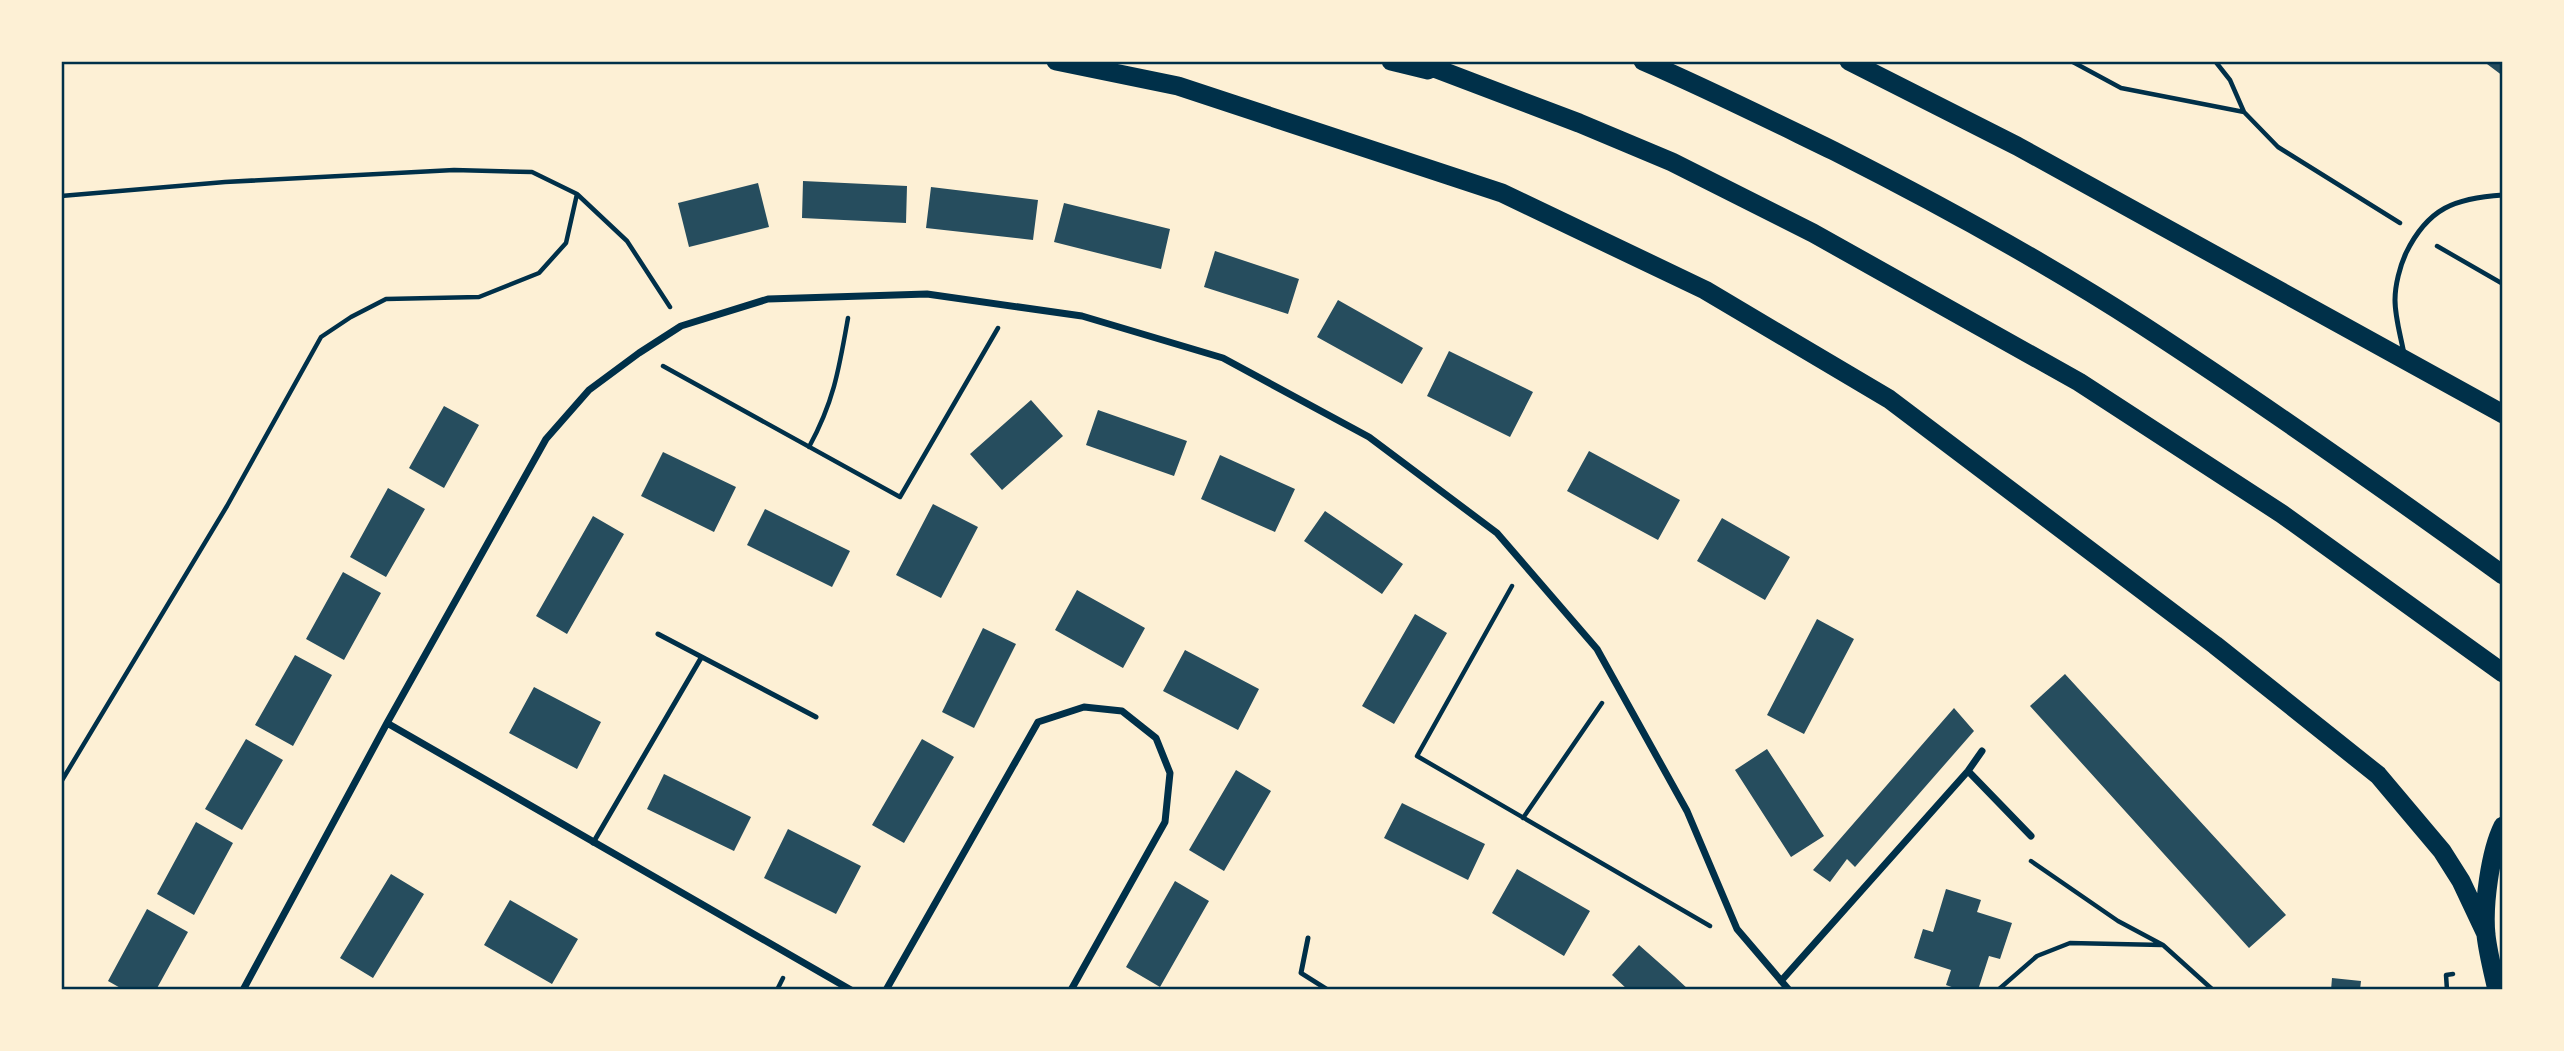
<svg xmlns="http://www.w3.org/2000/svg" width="2564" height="1051" font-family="'Fira Sans Condensed',sans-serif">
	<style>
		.building { fill: #264d5e }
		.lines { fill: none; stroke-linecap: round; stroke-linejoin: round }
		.path { stroke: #003049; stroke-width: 4.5 }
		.service { stroke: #003049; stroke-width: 5 }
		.minor { stroke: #003049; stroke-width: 7 }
		.trunk { stroke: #003049; stroke-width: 19 }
		.neatline { fill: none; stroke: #003049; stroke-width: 2.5 }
	</style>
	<rect width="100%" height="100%" fill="#fdf0d5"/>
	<path class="building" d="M2483,61h20v15z
		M803,181l104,5 -1,37 -104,-5z
		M758,183l11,44 -80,20 -11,-44z
		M931,187l107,13 -5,40 -107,-12z
		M1064,203l106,26 -9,40 -107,-27z
		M1215,251l84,28 -11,35 -84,-27z
		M1338,300l85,48 -21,36 -85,-47z
		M1449,351l84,41 -23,45 -83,-41z
		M1031,400l32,36 -61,54 -32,-36z
		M444,406l35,19 -35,63 -35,-20z
		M1098,410l89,31 -13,35 -88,-31z
		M1589,451l91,49 -22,40 -91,-49z
		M663,452l73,35 -22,45 -73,-36z
		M1220,455l75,34 -20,43 -74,-33z
		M388,488l37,21 -39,68 -36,-20z
		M933,504l45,23 -37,71 -45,-23z
		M765,509l85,42 -18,36 -85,-42z
		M1325,511l78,53 -21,30 -78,-53z
		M593,516l31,18 -57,100 -31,-18z
		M1722,518l68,39 -25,43 -68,-39z
		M343,572l38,21 -37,67 -38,-21z
		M1077,590l68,38 -22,40 -68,-38z
		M1415,614l32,19 -53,91 -32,-18z
		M1817,619l37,20 -50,95 -37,-19z
		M983,628l33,16 -42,84 -32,-16z
		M1185,650l74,39 -21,41 -75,-39z
		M295,655l37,20 -39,71 -38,-21z
		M2065,674l221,241 -37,33 -219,-242z
		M534,687l67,35 -24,47 -68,-36z
		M1954,708l20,23 -119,136 -8,-8 -17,23 -17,-12z
		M246,739l37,21 -41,70 -37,-21z
		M922,739l32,18 -50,86 -32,-18z
		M1767,749l57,87 -33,21 -56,-87z
		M1236,770l35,21 -47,80 -35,-21z
		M664,774l87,43 -17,34 -87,-42z
		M1402,803l83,41 -17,36 -84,-42z
		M196,822l37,21 -39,72 -37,-21z
		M788,829l73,37 -25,48 -72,-36z
		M1517,869l73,42 -26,45 -72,-43z
		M391,874l33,20 -51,84 -33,-20z
		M1175,881l34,20 -49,86 -34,-20z
		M1946,889l35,11 -4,12 35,11 -12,36 -11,-3 -11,34h-18l-14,-5 5,-15 -37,-12 9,-29 10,3z
		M510,900l68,39 -26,45 -68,-39z
		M147,909l41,23 -32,58h-32l-16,-9z
		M1639,945l35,31 15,14h-61l-16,-15z
		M2332,978l29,3 -1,9h-29z"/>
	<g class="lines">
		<path class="path" d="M2071,61l50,27 123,24 34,35 122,76
			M2215,61l15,19 14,32
			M61,196l164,-14 229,-12 78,2 45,22 50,47 43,66
			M2437,246l66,38
			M663,366l237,131 98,-169
			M809,447c25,-46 30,-78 39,-129
			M1512,586l-95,170 293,170
			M61,782l166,-276 94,-169 30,-20 35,-18 93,-2 60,-24 27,-30 11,-49
			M1523,818l79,-115
			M2031,861l87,60 45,24 50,45
			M777,990l6,-12
			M1998,990l39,-34 33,-13 92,2
			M2447,990l-1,-15 7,-1"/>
		<path class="service" d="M2404,354c-3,-17 -9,-36 -9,-54 0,-15 5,-34 11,-47 22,-45 49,-55 97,-58
			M658,634l158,83
			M593,843l108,-185
			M1308,938l-7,35 27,17"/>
		<path class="minor" d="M387,723l464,267
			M1968,771l63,65
			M1781,981l187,-210 14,-20
			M243,990l144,-267 159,-284 43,-49 50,-37 42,-27 87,-27 159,-5 155,22 141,42 146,79 128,96 100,116 90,162 50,118 52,61
			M886,990l152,-268 46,-15 38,4 34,27 14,35 -5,49 -94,168"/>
		<path class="trunk" d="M1056,61l122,25 324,107 203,97 184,109 326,246 163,130 64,76 19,30 25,53
			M1391,61l37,9
			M1416,61l163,62 93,39 141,71 266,149 203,132 221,159
			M1643,61c65,28 127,59 191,90 105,53 209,110 308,174 123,80 242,164 361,250
			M1849,61l168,85 486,268
			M2497,990c-4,-18 -9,-37 -11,-55 -3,-29 4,-83 17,-109"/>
	</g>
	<rect width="2564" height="1051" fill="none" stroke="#fdf0d5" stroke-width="126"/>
	<rect x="63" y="63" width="2438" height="925" class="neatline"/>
</svg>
